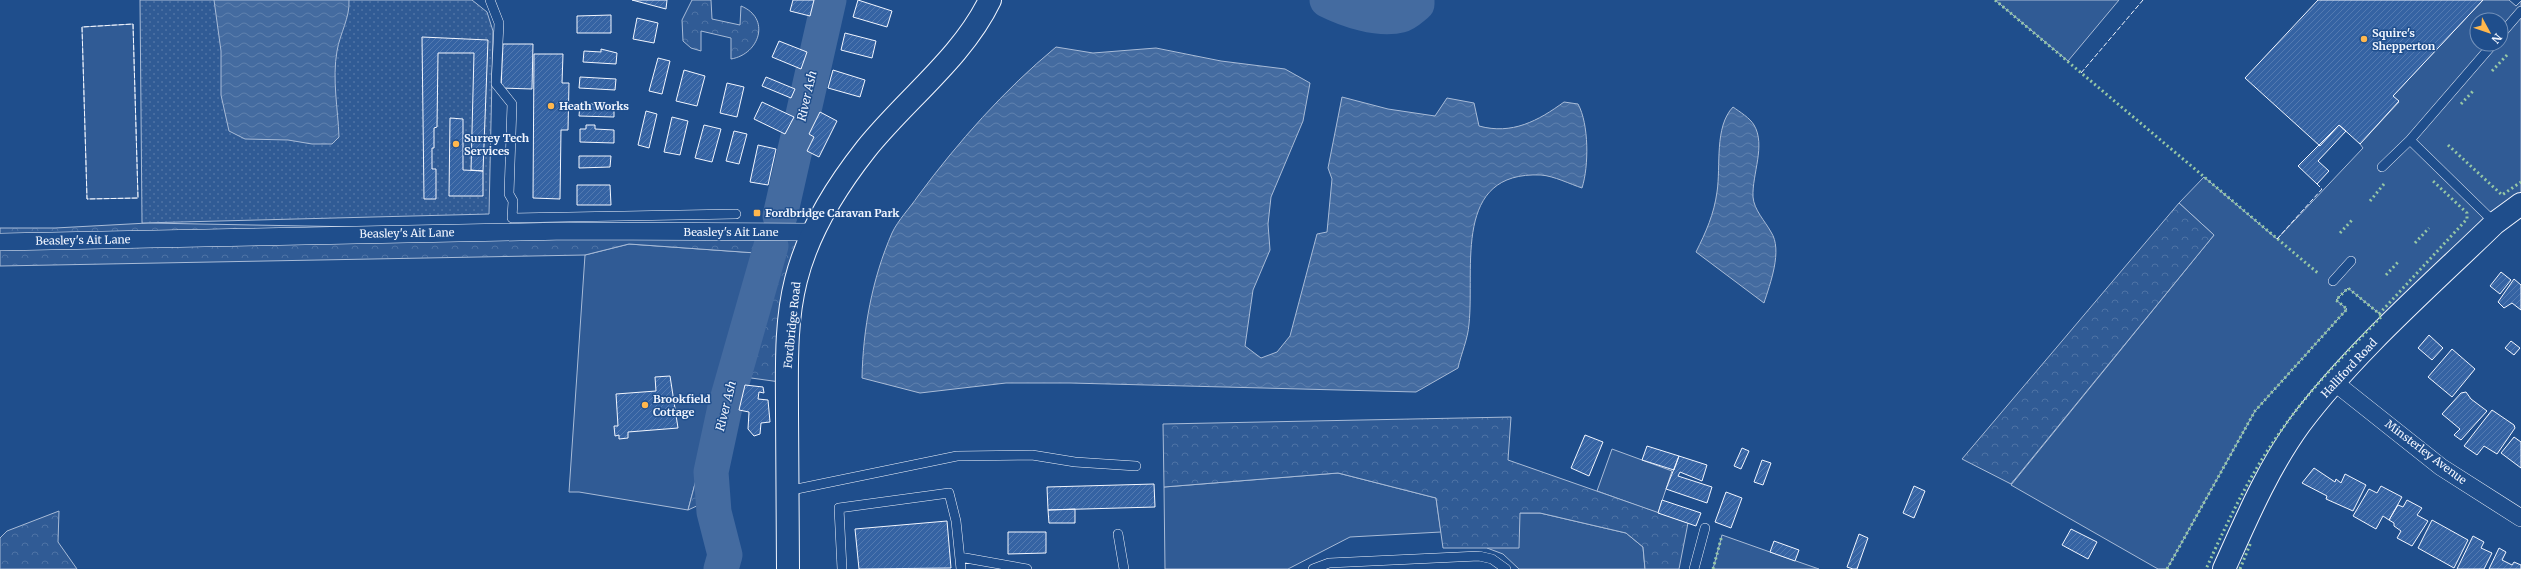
<svg xmlns="http://www.w3.org/2000/svg" width="2521" height="569" font-family="Merriweather,serif">
	<style>
		.built { fill: #305b95; stroke: #a8bbd7; fill-rule: evenodd }
		.forest { fill: url(#forest-crowns); stroke: #a8bbd7 }
		.park { fill: url(#park-dots); stroke: #a8bbd7 }
		.water { fill: url(#water-waves); stroke: #a8bbd7 }
		.lines { fill: none; stroke-linecap: round; stroke-linejoin: round }
		.river { stroke: #446ba0; stroke-width: 35 }
		.building { fill: url(#building-hatch); stroke: #f2f6ff }
		.lane-casing { stroke: #f2f6ff; stroke-width: 10 }
		.street-casing { stroke: #f2f6ff; stroke-width: 18 }
		.secondary-casing { stroke: #f2f6ff; stroke-width: 24 }
		.lane { stroke: #1f4e8c; stroke-width: 9 }
		.street { stroke: #1f4e8c; stroke-width: 17 }
		.secondary { stroke: #1f4e8c; stroke-width: 22 }
		.hedge { stroke: #97c8a6; stroke-width: 3; stroke-dasharray: 2 3; stroke-linecap: butt }
		.fence { stroke: #f2f6ff; stroke-width: 1; stroke-dasharray: 5 2; stroke-linecap: butt }
		.poi-dot { fill: #ffb74d; stroke: #1f4e8c; stroke-width: 1.5 }
		.labels { text-anchor: middle; stroke-width: 3; stroke-linejoin: round; paint-order: stroke }
		.poi-label { font-size: 11px; font-weight: bold; fill: #f2f6ff; stroke: #1f4e8c; text-anchor: start }
		.street-label { font-size: 11px; fill: #f2f6ff; stroke: #1f4e8c }
		.water-label { font-size: 12px; font-style: italic; fill: #f2f6ff; stroke: #1f4e8c }
	</style>
	<defs>
		<pattern id="forest-crowns" width="20" height="18" patternUnits="userSpaceOnUse"><rect width="20" height="18" fill="#305b95"/><path d="M2 6a3 3 0 1 1 6 0M12 15a3 3 0 1 1 6 0" fill="none" stroke="#4e73a5"/></pattern>
		<pattern id="park-dots" width="8" height="8" patternUnits="userSpaceOnUse"><rect width="8" height="8" fill="#305b95"/><path d="M2 2h.1M6 6h.1" fill="none" stroke="#4e73a5" stroke-width="1.8" stroke-linecap="round"/></pattern>
		<pattern id="water-waves" width="16" height="10" patternUnits="userSpaceOnUse"><rect width="16" height="10" fill="#446ba0"/><path d="M0 5q4-4 8 0t8 0" fill="none" stroke="#5f81ae"/></pattern>
		<pattern id="building-hatch" width="6" height="6" patternUnits="userSpaceOnUse"><rect width="6" height="6" fill="#3563a3"/><path d="M-1 1l2-2M0 6l6-6M5 7l2-2" fill="none" stroke="#537ab1"/></pattern>
	</defs>
	<rect width="100%" height="100%" fill="#1f4e8c"/>
	<path class="built" d="M1995,0h124l-51,61z
		M2483,0h26l7,6 5,-5v203l-129,120 -44,-36 -12,12 11,9 -92,102 -88,158h-9l-147,-84 203,-250 -35,-32 25,-26 73,62 86,-91 -3,-4 39,-42 -6,-6zM2477,20h24v24h-24z
		M133,24l5,174 -51,1 -5,-172z
		M629,244l128,9 -69,257 -109,-18h-10l16,-237z
		M1612,449l60,22 -14,42 -61,-22z
		M1338,473l98,25 5,34 -91,5 -62,32h-123l-1,-82z
		M1520,513h20l86,20 17,14 2,22h-126l-16,-15 -16,-6z
		M1722,535l48,17 49,17h-106z"/>
	<path class="forest" d="M692,0h19l1,19 28,6 1,-19c30,12 19,48 -10,53v-21l-30,-7v20l-10,-3 -8,-7 -1,-21z
		M2179,203l35,32 -203,249 -49,-25z
		M148,223l420,8 233,1 -21,150 -36,-5 -24,92 5,24 -37,17 68,-257 -127,-9 -44,11 -585,11v-38h55z
		M1511,417l-3,43 180,63 -9,46h-34l-2,-22 -17,-14 -86,-20h-20l-1,35h-76l-7,-50 -98,-25 -174,14 -1,-63z
		M59,511l-1,31 19,27h-77v-31l7,-7z"/>
	<path class="park" d="M140,0h332l15,12 6,19 -4,183 -347,9z"/>
	<path class="water" d="M214,0h135c1,18 -9,33 -12,51 -5,28 1,58 2,86l-7,7h-20l-24,-4 -43,-1 -16,-8 -8,-36v-44z
		M1056,47l37,6 63,-5 65,13 64,8 25,14 -7,38 -32,76 -3,27 2,26 -17,40 -8,56 16,12 16,-6 13,-16 27,-102 10,-2 5,-53 -4,-11 14,-71 46,12 47,7 12,-18 27,5 5,23c33,9 59,-5 85,-24l14,2c11,20 11,62 4,84 -12,-4 -28,-12 -41,-13 -89,-4 -66,92 -72,149 -1,15 -8,30 -11,44l-42,24 -346,-9h-64l-86,10 -58,-15c1,-49 10,-99 30,-145 6,-13 18,-25 26,-37 40,-54 86,-106 138,-149z
		M1733,107c7,5 17,11 21,18 12,20 -2,49 -1,72 1,13 12,24 18,35 12,18 -1,52 -7,71l-68,-51c10,-20 18,-38 21,-60 4,-26 -3,-65 16,-85z"/>
	<g class="lines">
		<path class="river" d="M1327,0c20,10 52,21 74,15 5,-1 11,-7 16,-11v-4
			M780,216l49,-216
			M721,569l4,-14 -11,-43 -3,-40 14,-65 46,-161"/>
	</g>
	<path class="building" d="M632,0h35l-1,9z
		M793,0h21l-4,16 -20,-5z
		M858,0l34,11 -5,16 -34,-10z
		M2318,0h165l-90,96 6,5 -39,43 -21,-19 -19,21 -75,-68z
		M611,15v18h-34v-17z
		M637,18l21,5 -4,20 -21,-4z
		M845,33l31,8 -4,17 -31,-8z
		M422,37l66,3 -5,131 -12,-1 3,-117h-36l-1,74 -3,1v20h-2v21h4v30h-12z
		M779,41l28,11 -6,17 -29,-12z
		M503,44h30l-1,45 -31,-1z
		M601,49l16,4 -1,11 -33,-2 1,-11 17,1z
		M534,54h29l-1,29h7l-1,47h-7l-1,69 -27,-1z
		M658,58l12,3 -8,33 -13,-3z
		M684,70l21,6 -8,30 -21,-5z
		M833,70l32,10 -5,17 -32,-9z
		M580,77l36,2 -1,11 -36,-2z
		M766,77l29,12 -4,9 -29,-12z
		M727,83l17,4 -7,30 -17,-4z
		M762,102l32,15 -9,17 -31,-15z
		M580,104h34v13l-35,-1z
		M646,111l11,3 -8,34 -11,-3z
		M820,112l17,9 -18,36 -12,-6 7,-14 -5,-3z
		M672,117l16,4 -8,34 -16,-3z
		M450,118l13,1v51l20,1v25h-34z
		M586,125h9v4l19,1v13l-34,-1v-13h6z
		M704,125l17,4 -9,33 -17,-4z
		M2339,125l7,6 -28,30 11,10 -12,13 -19,-18z
		M734,131l13,3 -8,30 -13,-3z
		M758,145l18,4 -8,36 -18,-3z
		M579,156h32l-1,11 -31,1z
		M577,185h33l1,20h-34z
		M2501,272l10,8 -11,14 -10,-8z
		M2514,279l7,6v25l-9,-7 -8,5 -6,-6z
		M2429,335l14,13 -11,12 -14,-12z
		M2511,341l9,7 -6,7 -9,-7z
		M2452,349l23,20 -23,28 -24,-20z
		M670,376l8,52 -50,4v6l-9,1v-4l-4,1 -1,-10h4l-2,-32 40,-3 -1,-14z
		M745,385l18,2 1,6 -5,-1 -1,7 10,1 2,22 -9,1 -1,11 -6,2 -6,-7 1,-17 -10,-2z
		M2466,392l5,7 16,12 -26,29 -7,-5 6,-6 -18,-15 19,-21z
		M2492,410l22,15 1,3 -18,26 -13,-8 -7,9 -13,-9z
		M1585,435l18,7 -14,34 -18,-8z
		M2514,437l7,5v26l-20,-15z
		M1647,446l32,10 -5,14 -32,-10z
		M1742,448l7,3 -8,18 -7,-3z
		M1679,456l28,9 -5,16 -22,-9 -2,4 34,11 -5,16 -41,-14z
		M1762,460l9,3 -8,22 -9,-3z
		M2314,468l21,14 1,-3 5,4 4,-9 21,11 -13,26 -27,-12 1,-3 -25,-13z
		M1154,484l1,23 -107,3 -1,-23z
		M1914,486l11,5 -11,27 -11,-5z
		M2381,486l21,11 -13,23 -6,-4 -7,13 -23,-13 16,-27 8,4z
		M1726,492l16,6 -11,30 -16,-6z
		M1662,500l39,13 -5,13 -38,-13z
		M2407,500l15,8 -5,7 11,6 -16,25 -15,-8 4,-7 -7,-5v-3l-5,-3 9,-15 5,2z
		M1075,509v14h-26l-1,-13z
		M2432,520l36,20 -14,28 -36,-20z
		M947,521l4,47 -92,1 -4,-40z
		M2071,529l26,13 -9,17 -26,-14z
		M1008,532h38v21l-38,1z
		M1859,534l9,4 -11,31h-4l-6,-2z
		M2473,536l11,6 -3,6 11,5 -8,16h-27z
		M1774,541l25,9 -4,11 -25,-9z
		M2499,548l7,4 -4,8 10,5 2,-3 7,3v4h-32z"/>
	<g class="lines">
		<defs>
			<path id="lane" d="M490,0l9,23 -3,61 16,20 -3,90 4,7 -1,17 224,-4
				M2501,34l20,-23
				M2493,44l-83,96 85,83
				M2382,167l28,-27
				M2333,281l18,-20
				M787,491l170,-35 75,-1 43,7 61,4
				M1118,534l6,35
				M960,557l67,12
				M842,569l-3,-61 110,-15 7,28 5,48
				M1313,569l16,-6 150,-7 13,3 14,10
				M1694,569l11,-41"/>
			<path id="street" d="M0,242l568,-11 246,1
				M2334,382l107,85 80,51"/>
			<path id="secondary" d="M788,569c0,-52 -1,-104 -1,-156 0,-44 -2,-90 9,-133 12,-48 40,-93 70,-131 40,-50 96,-91 124,-149
				M2224,569c22,-49 44,-101 76,-145 54,-72 130,-138 195,-201l26,-19"/>
		</defs>
		<use href="#lane" class="lane-casing"/>
		<use href="#street" class="street-casing"/>
		<use href="#secondary" class="secondary-casing"/>
		<use href="#lane" class="lane"/>
		<use href="#street" class="street"/>
		<use href="#secondary" class="secondary"/>
		<path class="hedge" d="M1995,0l324,274
			M2492,71l15,-16
			M2461,104l13,-14
			M2448,145l54,50 19,-13
			M2370,201l14,-17
			M2340,233l13,-14
			M2415,243l14,-15
			M2386,275l13,-14
			M2379,314l88,-95v-6l-34,-32
			M1713,569l9,-34
			M2167,569l88,-158 92,-102 -11,-9 12,-12 34,28c-37,38 -74,75 -104,119 -29,41 -51,88 -72,134
			M2240,569l11,-27"/>
		<path class="fence" d="M133,24l5,174 -51,1 -5,-172z
			M2081,73l62,-73
			M2277,239l45,-50 -5,-5"/>
	</g>
	<g class="poi-dot">
		<circle cx="2364" cy="39" r="4"/>
		<circle cx="551" cy="106" r="4"/>
		<circle cx="456" cy="144" r="4"/>
		<rect x="753" y="209" width="8" height="8" rx="2"/>
		<circle cx="645" cy="405" r="4"/>
	</g>
	<g class="labels">
		<g class="poi-label">
			<text x="2372" y="37">Squire's<tspan x="2372" dy="13">Shepperton</tspan></text>
			<text x="559" y="110">Heath Works</text>
			<text x="464" y="142">Surrey Tech<tspan x="464" dy="13">Services</tspan></text>
			<text x="765" y="217">Fordbridge Caravan Park</text>
			<text x="653" y="403">Brookfield<tspan x="653" dy="13">Cottage</tspan></text>
		</g>
		<g class="street-label">
			<text x="731" y="236">Beasley's Ait Lane</text>
			<text transform="translate(407 233) rotate(-1)" y="4">Beasley's Ait Lane</text>
			<text transform="translate(83 240) rotate(-1)" y="4">Beasley's Ait Lane</text>
			<text transform="translate(792 325) rotate(-84)" y="4">Fordbridge Road</text>
			<text transform="translate(2349 368) rotate(-47)" y="4">Halliford Road</text>
			<text transform="translate(2426 452) rotate(37)" y="4">Minsterley Avenue</text>
		</g>
		<g class="water-label">
			<text transform="translate(807 96) rotate(-77)" y="4">River Ash</text>
			<text transform="translate(726 406) rotate(-76)" y="4">River Ash</text>
		</g>
	</g>
	<g transform="translate(2489 32) rotate(130)"><circle r="19" fill="#1f4e8c" stroke="#7391ba"/>
	<path d="M0-3L7 15L0 10L-7 15Z" fill="#ffb74d"/>
	<text y="-6" font-size="11" font-weight="bold" text-anchor="middle" fill="#f2f6ff">N</text>
	</g>
</svg>
